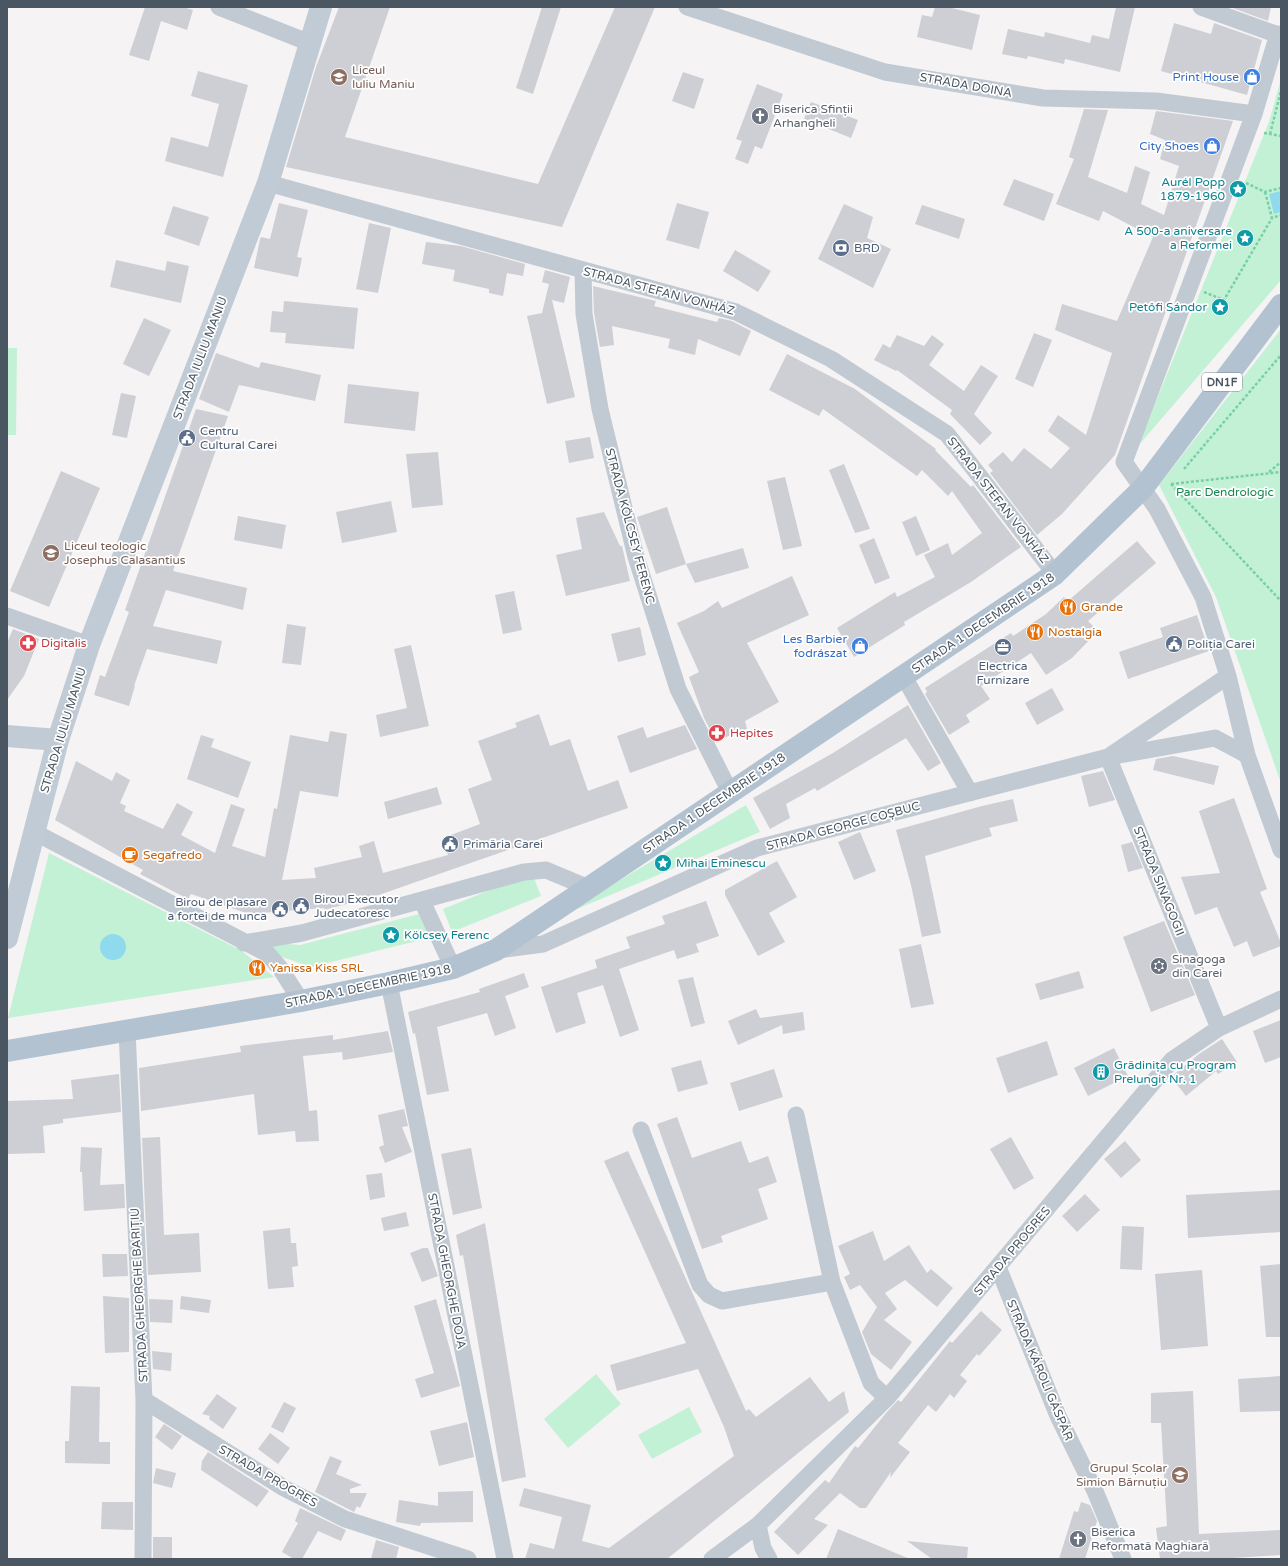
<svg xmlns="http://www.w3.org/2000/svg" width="1288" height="1566" font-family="'Varela Round',sans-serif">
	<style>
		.green { fill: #c3f1d5 }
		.water { fill: #90daee }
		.building { fill: #cdcfd5 }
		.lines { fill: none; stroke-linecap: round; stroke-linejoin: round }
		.path { stroke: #7ad0a6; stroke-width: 2.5; stroke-dasharray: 3 2; stroke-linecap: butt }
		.street { stroke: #c1cad2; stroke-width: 17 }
		.secondary { stroke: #c1cbd6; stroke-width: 22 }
		.primary { stroke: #b3c2d1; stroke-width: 22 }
		.labels { text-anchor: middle; stroke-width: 3.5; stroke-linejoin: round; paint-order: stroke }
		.shield { fill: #fff; stroke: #808990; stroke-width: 1 }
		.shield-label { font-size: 11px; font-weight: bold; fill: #4a5661 }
		.education-label { font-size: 12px; fill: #785e54; stroke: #fff; text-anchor: start }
		.shop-label { font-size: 12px; fill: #366cbe; stroke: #fff; text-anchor: end }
		.street-label { font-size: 12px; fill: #4a5661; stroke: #fff }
		.worship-label { font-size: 12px; fill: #5b616d; stroke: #fff; text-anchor: start }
		.culture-label { font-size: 12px; fill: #0d838f; stroke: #fff; text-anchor: end }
		.service-label { font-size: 12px; fill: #4e5e75; stroke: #fff; text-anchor: start }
		.park-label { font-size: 12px; fill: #17864f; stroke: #fff }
		.food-label { font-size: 12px; fill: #c56008; stroke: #fff; text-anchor: start }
		.health-label { font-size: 12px; fill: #be3a42; stroke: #fff; text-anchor: start }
	</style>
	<rect width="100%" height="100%" fill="#f5f3f3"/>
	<path class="green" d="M1281,79v201l-143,166 131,-324z
		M1281,329v454l-65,-186 -57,-112z
		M7,348h10l-1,87h-9z
		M746,805l14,27 -202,85z
		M49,853l193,98 32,26 -266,41z
		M532,873l9,23 -89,36 -9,-23z
		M423,913l6,25 -118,29 -43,-15 -6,-10 38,3z
		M596,1374l25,30 -53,44 -24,-29z
		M689,1407l13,25 -50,27 -14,-24z"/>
	<path class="water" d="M1281,191v21l-7,2 -5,-20z
		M100 947a13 13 0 1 1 26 0a13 13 0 1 1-26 0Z"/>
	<path class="building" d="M145,7h38l10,3 -6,20 -26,-9 -12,40 -20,-6z
		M339,7h51l-45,130 193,47 77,-177h40l-93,220 -276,-60 30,-100z
		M542,7h19l-28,87 -17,-6z
		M935,7h13l32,8 -8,35 -55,-13 5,-22 10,2z
		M1116,7h19l-15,65 -55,-13 -1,5 -36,-8 -1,3 -25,-5 6,-25 36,8 1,-5 45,11 2,-8 17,4z
		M1230,7h41l-3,14z
		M1174,23l37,11 3,-11 48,17 -15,55 -86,-24z
		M198,71l50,14 -25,92 -58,-16 6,-24 37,10 11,-43 -28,-8z
		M683,72l21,7 -10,30 -22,-8z
		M757,84l26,10 -21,55 -7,-3 -7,18 -13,-5 7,-18 -6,-2z
		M811,102l47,18 -7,18 -47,-19z
		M1084,109l24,1 -20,67 39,16 8,-27 15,6 -9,32 23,11 15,-49 -19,-7 5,-19 -15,-6 6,-23 77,10 -118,334 -53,59 -25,21 -47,-62 3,-2 -5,-6 15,-13 9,10 12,-14 27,21 19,-21 -22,-17 10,-16 28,20 26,-82 -57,-23 7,-26 55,17 36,-84 -50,-26 -4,10 -43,-17 18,-45 -5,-2z
		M1014,179l40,15 -10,27 -41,-16z
		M279,203l29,7 -11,47 5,1 -4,19 -44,-9 6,-29 1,-2 9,2z
		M677,203l32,9 -10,37 -33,-9z
		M844,204l29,13 -6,21 24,11 -18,39 -55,-29z
		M922,205l43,14 -6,20 -44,-15z
		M173,206l36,11 -10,29 -35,-12z
		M369,223l22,5 -13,65 -22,-4z
		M426,242l35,4 64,18 -2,12 -16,-3 -4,23 -14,-3v-4l-36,-8 2,-11 -33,-6z
		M735,250l36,21 -13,21 -35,-21z
		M116,260l49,11 2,-10 22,5 -8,37 -71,-16z
		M545,270l25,7 -6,26 -12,-3 23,97 -28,7 -20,-88 15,-3 7,-29 -7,-2z
		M593,286l63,15 -2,5 63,16 2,-4 13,3 19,10 -11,25 -42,-17 -3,16 -27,-7 2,-9 -58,-13 2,19 -14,2 -6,-34z
		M284,301l74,7 -4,41 -69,-6 1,-10 -16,-1 2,-21 11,1z
		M144,318l27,12 -22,46 -26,-12z
		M1034,333l18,7 -19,47 -18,-8z
		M897,335l27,11 8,-11 12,9 -15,21 35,26 17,-26 17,11 -24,38 18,19 -12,12 -30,-31 2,-4 -55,-40 -1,1 -22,-11 9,-16 7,4z
		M216,353l43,15 2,-6 60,13 -6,26 -76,-16 -10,27 -30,-13z
		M787,354l68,35 81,60 -1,1 36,37 2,-2 48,62 -50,35 -67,40 1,3 -51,32 -17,-29 58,-36 2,5 38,-20 -11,-22 24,-12 4,12 30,-22 -30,-42 -4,5 -26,-26 -5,6 -94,-67 -4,7 -50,-26z
		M348,384l71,8 -4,39 -71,-8z
		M121,393l15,3 -9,42 -15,-3z
		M196,409l32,7 -55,155 74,17 -4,22 -77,-20 -13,36 69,15 -5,23 -70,-15 -13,37h1l-6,20 -35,-11 6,-20 5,2 24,-65 -4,-2z
		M590,437l4,21 -25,5 -4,-22z
		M438,452l5,53 -31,3 -6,-54z
		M844,464l26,65 -15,4 -26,-63z
		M61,471l39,17 -51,119 -39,-16z
		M785,477l17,69 -19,4 -16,-69z
		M391,501l6,31 -55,11 -6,-31z
		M667,507l19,57 57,-16 6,20 -54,15 -9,-19 -30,10 -19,-57z
		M604,512l16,34h2l8,35 -64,15 -10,-41 26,-6 -6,-31z
		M238,516l48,9 -4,24 -48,-9z
		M916,516l14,34 -14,6 -14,-34z
		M874,538l16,40 -15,6 -16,-39z
		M1137,541l19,22 -68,58 10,10 -26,27 -26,17 -15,-22 -50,33 9,13 -24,16 4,7 -21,13 -24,-41 2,-2 -2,-4 86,-55 2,3 33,-22 18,-17 4,4z
		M792,576l17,39 -62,28 32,59 -34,19 2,8 -31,12 -12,-23 -15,-41 10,-5 -22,-49 27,-12 14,-10 4,7z
		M514,591l8,39 -19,4 -8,-39z
		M1197,615l12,36 -81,28 -9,-27 44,-15 -3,-9z
		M287,624l19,3 -5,38 -19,-2z
		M640,627l6,28 -28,7 -7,-28z
		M13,629l26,10 -15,37 -17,24v-57z
		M411,645l18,81 -49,11 -4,-22 31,-7 -13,-59z
		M1052,688l12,22 -27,15 -12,-22z
		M908,705l33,58 -13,8 -22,-33 -89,53 -2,-3 -29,16 4,14 -20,11 -17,-31 80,-45z
		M539,714l11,32 20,-7 18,52 30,-11 10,28 -255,89 -49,13v-2l-75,6 -58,-20 -3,5 -48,-25 3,-4 -88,-50 21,-59 36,20 4,-9 14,8 -10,23 6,3 -2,5 39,18 14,-26 16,9 -12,23 34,18 16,-49 14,5 -13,37 33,11 9,-49 3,1 13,-74 38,7 2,-11 17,3 -9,63 -38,-6 -18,89 34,-2 -2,-10 48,-11 -3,-11 15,-5 9,32 65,-18 -5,-17 37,-14 -12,-35 24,-9 -14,-39 39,-14 -2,-4z
		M685,725l12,24 -67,24 -13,-37 26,-9 4,11z
		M201,735l13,4 -3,8 40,15 -13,36 -51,-19z
		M1173,756l46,10 -5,19 -61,-15 3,-11z
		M1103,771l12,29 -26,7 -8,-31z
		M437,787l5,17 -54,15 -4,-17z
		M1234,798l33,91 -7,3 21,51v3l-28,11 -6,-16 -13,6 -17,-40 -22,8 -14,-38 39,-4 -21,-62z
		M1013,799l5,22 -29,7 3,8 -67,20 16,77 -19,4 -11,-52 -15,-55 86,-24z
		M860,832l16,39 -22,9 -16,-38z
		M1132,842l11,26 -15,4 -7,-27z
		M777,861l20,36 -28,16 16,29 -27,14 -33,-61v-5z
		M706,901l13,35 -23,8 3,8 -22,7 -3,-9 -55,19 20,61 -19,7 -17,-52 -26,8 9,30 -30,10 -15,-46 56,-19 -2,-8 35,-12 -4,-11 39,-13 -3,-8z
		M1164,921l31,74 -44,17 -28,-75z
		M921,944l13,60 -23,4 -12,-59z
		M1079,971l5,17 -44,12 -5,-16z
		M524,973l5,14 -24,9 11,32 -21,8 -8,-23 -50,14 12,64 -22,4 -12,-62 -2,1 -5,-22 72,-20 -1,-3z
		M693,977l12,46 -14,4 -13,-47z
		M756,1009l4,9 43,-6 2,18 -22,4 -1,-9 -44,20 -10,-24z
		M1281,1020v37l-16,6 -12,-32z
		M388,1031l5,21 -50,8 -1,-8 -39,4 6,55 8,-1 2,31 -23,1 -1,-11 -37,4 -4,-41 -113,17 -2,-43 102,-16 -1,-6 93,-11v5z
		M1222,1039l15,23 -19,12 -2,-3 -30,25 -15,-19 28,-23z
		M1047,1041l11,34 -50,18 -12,-35z
		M1114,1048l14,28 -40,20 -14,-28z
		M701,1060l7,24 -30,8 -7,-24z
		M774,1069l9,28 -44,14 -9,-28z
		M119,1074l2,38 -58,7v4l-20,3 2,27 -38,1v-53l66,-2 -2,-19z
		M404,1109l4,17 -6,1 10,25 -27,11 -6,-16 5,-2 -6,-30z
		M677,1117l15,41 49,-17 8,22 19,-7 9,26 -19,7 10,30 -47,17 2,6 -21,7 -45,-125z
		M160,1137l4,98 35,-2 2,39 -53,3 -6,-137z
		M1011,1137l23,41 -20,12 -24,-41z
		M1125,1141l16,19 -20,18 -17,-19z
		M81,1147l21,1 -2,37 24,-1 1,24 -41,3 -2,-39h-2z
		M471,1148l11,60 -29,7 -12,-61z
		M628,1151l118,260 3,-2 7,8 54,-40 19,25 15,-11 5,21 -182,147h-142l5,-16 24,6 8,-32 -43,-11 5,-18 67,17 -9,36 27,7 125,-92 -10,-29 -26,-58 -81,22 -7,-26 76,-22 -82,-182z
		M382,1173l3,24 -15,3 -4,-25z
		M1281,1190v42l-93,6 -2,-43z
		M1085,1194l15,16 -23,22 -15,-16z
		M406,1212l3,14 -25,5 -3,-13z
		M485,1223l41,254 -24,5 -39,-227 -3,1 -4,-21z
		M1122,1226l22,1 -2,43 -22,-1z
		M290,1228l1,15h5l2,23 -6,1 2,20 -26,2 -5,-58z
		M873,1231l11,30 25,-16 18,28 4,-4 22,19 -16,19 -32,-27 -20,13 12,16 -13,11 28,22 -21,28 -20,-16 -9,-22 15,-25 -17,-22 -10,5 -6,-13 6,-3 -12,-28z
		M423,1248h5l10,28 -16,6 -12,-29z
		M102,1254h25l1,22 -25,1z
		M1281,1264v73h-15l-6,-71z
		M1202,1270l6,76 -47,4 -6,-76z
		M103,1296l26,2v54l-24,1z
		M181,1296l30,4 -2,13 -29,-4z
		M149,1299l24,1 -1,23 -22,-1z
		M436,1299l24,87 -39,12 -6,-19 19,-6 -20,-67z
		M981,1311l21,19 -23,26 -2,-2 -17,21 7,6 -13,17 -4,-4 -14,18 -8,-7 -30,38 12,9 -20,26 1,-6 -25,36h-6l-20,-15 -26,26 14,6 -30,30 -24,-23 51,-52 4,3 26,-37 3,2 28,-35 12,-13 3,2 49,-61 2,2z
		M152,1351l20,2 -1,18 -18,-2z
		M1281,1376v35l-41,1 -2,-33z
		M71,1386l29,1 -1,55h11v22l-45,-1v-22h4z
		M1193,1391l6,143 82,-4v25l-65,4h-56l-4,-31 11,-2 -6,-103h-10v-30z
		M217,1394l20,14 -14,21 -14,-10 1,-3 -8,-2z
		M284,1402l12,6 -13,25 -12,-6z
		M467,1422l7,35 -35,9 -9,-35z
		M164,1424l18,12 -10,14 -17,-13z
		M270,1433l20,15 -12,16 -20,-15z
		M208,1452l61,39 -12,16 -56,-37 1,-9z
		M330,1456l12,5 -6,13 26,11 -12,4v4h17l-7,15 -3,-2 -3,6 -39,-20z
		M156,1468l20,5 -4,15 -19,-5z
		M473,1491v31l-52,1 -1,3 -24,-4 3,-22 39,6v-14z
		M102,1502h31v28l-32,-1z
		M1081,1502l9,3 7,16 -12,38h-26l15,-48 4,1z
		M300,1508l46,22 -5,11 -23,-10 -16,28h-8l-12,-7 16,-29 -3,-2z
		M838,1529l72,30h-84z
		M153,1537h19v22h-19z
		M376,1540l23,7 -3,12h-25z
		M907,1541l61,6 -1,12h-35z"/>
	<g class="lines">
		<path class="path" d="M1264,133l17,3
			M1270,134l11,-43
			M1246,183l19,9 16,-4
			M1265,192l7,26 9,-3
			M1204,292l20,8 48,-82
			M1184,469l97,-114
			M1269,472l12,-10
			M1171,484l110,117
			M1171,484l110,-12"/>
		<path class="street" d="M219,7l91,36
			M687,7l198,65 158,26 113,3 98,13
			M1201,7l80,29
			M1278,34l-24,80 -130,348 33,47 46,88 25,79 19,79 34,95
			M268,183l468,129 95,47 116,75 108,140
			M583,270l1,44 16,95 36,148 42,132 52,103
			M7,616l82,29
			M904,677l66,116
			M34,832l234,122 12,14 21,33
			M422,901l31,67
			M244,943l58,-10 222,-61 22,-2 43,18
			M498,950l45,-6 214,-96 351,-91 120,-81
			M389,983l116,576
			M1219,1028l-111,-271 107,-19 32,17
			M127,1031l17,369 -1,159
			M796,1115l36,167 39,101 16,15
			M641,1130l59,155 9,10 13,6 110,-19
			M998,1267l60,149 37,75 28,68
			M144,1400l140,88 61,31 123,40
			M758,1525l5,23 6,11
			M712,1559l46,-34 129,-127 285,-338 47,-32 62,-29"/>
		<path class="secondary" d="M7,736l51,4
			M7,938l51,-198 31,-95 179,-462 53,-176"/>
		<path class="primary" d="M7,1051l294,-50 88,-18 64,-15 43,-18 559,-376 88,-86 138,-183"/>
	</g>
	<defs>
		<symbol id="university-disc" viewBox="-11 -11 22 22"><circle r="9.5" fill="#8d6e63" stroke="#fff"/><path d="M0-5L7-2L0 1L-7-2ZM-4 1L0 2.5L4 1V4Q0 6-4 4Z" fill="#fff"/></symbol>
		<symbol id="shop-disc" viewBox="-11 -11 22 22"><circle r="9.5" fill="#3f7fe0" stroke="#fff"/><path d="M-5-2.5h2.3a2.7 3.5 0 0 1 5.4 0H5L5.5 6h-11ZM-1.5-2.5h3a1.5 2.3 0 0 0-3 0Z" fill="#fff"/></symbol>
		<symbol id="church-disc" viewBox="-11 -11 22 22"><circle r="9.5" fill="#6b7280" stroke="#fff"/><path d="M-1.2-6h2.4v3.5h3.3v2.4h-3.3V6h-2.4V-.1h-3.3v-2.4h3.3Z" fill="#fff"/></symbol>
		<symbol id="sight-disc" viewBox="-11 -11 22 22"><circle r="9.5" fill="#0f9aa8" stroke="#fff"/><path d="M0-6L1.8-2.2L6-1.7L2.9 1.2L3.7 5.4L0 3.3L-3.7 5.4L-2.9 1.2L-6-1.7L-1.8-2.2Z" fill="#fff"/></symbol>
		<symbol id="bank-disc" viewBox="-11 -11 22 22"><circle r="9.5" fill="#5c6f8a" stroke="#fff"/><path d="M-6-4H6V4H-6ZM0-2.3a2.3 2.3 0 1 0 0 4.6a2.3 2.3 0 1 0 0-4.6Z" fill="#fff"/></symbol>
		<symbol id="civic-disc" viewBox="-11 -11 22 22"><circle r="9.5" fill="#5c6f8a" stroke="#fff"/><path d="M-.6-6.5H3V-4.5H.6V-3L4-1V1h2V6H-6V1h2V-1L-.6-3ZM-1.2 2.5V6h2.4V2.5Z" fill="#fff"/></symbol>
		<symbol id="restaurant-disc" viewBox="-11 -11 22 22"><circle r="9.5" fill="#e8710a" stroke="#fff"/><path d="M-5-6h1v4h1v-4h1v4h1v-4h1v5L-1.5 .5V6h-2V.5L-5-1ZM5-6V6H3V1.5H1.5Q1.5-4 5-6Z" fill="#fff"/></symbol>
		<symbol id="pharmacy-disc" viewBox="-11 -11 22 22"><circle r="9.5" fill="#e0444e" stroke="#fff"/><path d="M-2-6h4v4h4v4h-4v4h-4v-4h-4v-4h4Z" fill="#fff"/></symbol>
		<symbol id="office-disc" viewBox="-11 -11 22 22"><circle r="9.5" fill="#5c6f8a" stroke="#fff"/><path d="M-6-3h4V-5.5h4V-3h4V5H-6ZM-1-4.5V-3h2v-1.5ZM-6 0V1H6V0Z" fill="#fff"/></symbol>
		<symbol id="cafe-disc" viewBox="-11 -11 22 22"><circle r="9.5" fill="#e8710a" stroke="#fff"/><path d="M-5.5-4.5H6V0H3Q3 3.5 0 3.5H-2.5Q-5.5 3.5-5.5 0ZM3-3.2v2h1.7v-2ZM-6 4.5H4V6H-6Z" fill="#fff"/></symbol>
		<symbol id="synagogue-disc" viewBox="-11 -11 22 22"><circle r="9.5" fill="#6b7280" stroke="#fff"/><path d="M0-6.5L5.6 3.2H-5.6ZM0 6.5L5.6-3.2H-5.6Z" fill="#fff"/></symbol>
		<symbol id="building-disc" viewBox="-11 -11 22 22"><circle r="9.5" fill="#0f9aa8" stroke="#fff"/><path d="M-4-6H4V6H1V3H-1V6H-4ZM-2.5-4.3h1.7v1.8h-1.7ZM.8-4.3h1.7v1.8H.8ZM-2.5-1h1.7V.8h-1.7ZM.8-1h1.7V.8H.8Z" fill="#fff"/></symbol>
	</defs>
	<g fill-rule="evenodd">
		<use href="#university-disc" x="329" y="67" width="20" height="20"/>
		<use href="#shop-disc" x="1242" y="67" width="20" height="20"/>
		<use href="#church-disc" x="750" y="106" width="20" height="20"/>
		<use href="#shop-disc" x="1202" y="136" width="20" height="20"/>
		<use href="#sight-disc" x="1228" y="179" width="20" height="20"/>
		<use href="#sight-disc" x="1235" y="228" width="20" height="20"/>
		<use href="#bank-disc" x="831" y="238" width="20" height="20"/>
		<use href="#sight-disc" x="1210" y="297" width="20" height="20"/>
		<use href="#civic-disc" x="177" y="428" width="20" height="20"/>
		<use href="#university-disc" x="41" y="543" width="20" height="20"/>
		<use href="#restaurant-disc" x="1058" y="597" width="20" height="20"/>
		<use href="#restaurant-disc" x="1025" y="622" width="20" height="20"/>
		<use href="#pharmacy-disc" x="18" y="633" width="20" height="20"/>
		<use href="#civic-disc" x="1164" y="634" width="20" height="20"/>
		<use href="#shop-disc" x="850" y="636" width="20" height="20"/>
		<use href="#office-disc" x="993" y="637" width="20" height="20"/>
		<use href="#pharmacy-disc" x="707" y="723" width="20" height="20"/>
		<use href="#civic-disc" x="440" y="834" width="20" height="20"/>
		<use href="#cafe-disc" x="120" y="845" width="20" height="20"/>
		<use href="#sight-disc" x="653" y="853" width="20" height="20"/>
		<use href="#civic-disc" x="291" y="896" width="20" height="20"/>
		<use href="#civic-disc" x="270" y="899" width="20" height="20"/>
		<use href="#sight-disc" x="381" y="925" width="20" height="20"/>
		<use href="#synagogue-disc" x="1149" y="956" width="20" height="20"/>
		<use href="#restaurant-disc" x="247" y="958" width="20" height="20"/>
		<use href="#building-disc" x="1091" y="1062" width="20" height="20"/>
		<use href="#university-disc" x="1170" y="1465" width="20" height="20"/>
		<use href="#church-disc" x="1068" y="1529" width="20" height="20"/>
	</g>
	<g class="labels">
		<rect class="shield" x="1202" y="373" width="40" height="18" rx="3"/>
		<g class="shield-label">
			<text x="1222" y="386">DN1F</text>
		</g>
		<g class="education-label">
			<text x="352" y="74">Liceul<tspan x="352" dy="14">Iuliu Maniu</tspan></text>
			<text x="64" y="550">Liceul teologic<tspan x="64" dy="14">Josephus Calasantius</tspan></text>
			<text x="1167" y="1472" text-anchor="end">Grupul Școlar<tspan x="1167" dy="14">Simion Bărnuțiu</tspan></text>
		</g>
		<g class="shop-label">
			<text x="1239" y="81">Print House</text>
			<text x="1199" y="150">City Shoes</text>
			<text x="847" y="643">Les Barbier<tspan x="847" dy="14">fodrászat</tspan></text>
		</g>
		<g class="street-label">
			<text transform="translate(966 85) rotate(10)" y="4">STRADA DOINA</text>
			<text transform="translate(659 291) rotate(15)" y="4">STRADA STEFAN VONHÁZ</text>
			<text transform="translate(200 358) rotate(-69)" y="4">STRADA IULIU MANIU</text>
			<text transform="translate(998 500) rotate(52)" y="4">STRADA STEFAN VONHÁZ</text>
			<text transform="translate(630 526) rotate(75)" y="4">STRADA KÖLCSEY FERENC</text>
			<text transform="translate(983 623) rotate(-34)" y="4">STRADA 1 DECEMBRIE 1918</text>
			<text transform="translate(63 730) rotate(-73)" y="4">STRADA IULIU MANIU</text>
			<text transform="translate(714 803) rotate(-34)" y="4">STRADA 1 DECEMBRIE 1918</text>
			<text transform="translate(843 826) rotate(-15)" y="4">STRADA GEORGE COȘBUC</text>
			<text transform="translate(1159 881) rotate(68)" y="4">STRADA SINAGOGII</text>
			<text transform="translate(368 986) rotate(-12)" y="4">STRADA 1 DECEMBRIE 1918</text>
			<text transform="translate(1012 1251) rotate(-50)" y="4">STRADA PROGRES</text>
			<text transform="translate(447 1271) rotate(79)" y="4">STRADA GHEORGHE DOJA</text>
			<text transform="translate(139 1295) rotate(-93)" y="4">STRADA GHEORGHE BARIȚIU</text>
			<text transform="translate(1040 1370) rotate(67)" y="4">STRADA KÁROLI GÁSPÁR</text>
			<text transform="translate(268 1476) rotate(30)" y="4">STRADA PROGRES</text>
		</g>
		<g class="worship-label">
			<text x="773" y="113">Biserica Sfinții<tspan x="773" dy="14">Arhangheli</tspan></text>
			<text x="1172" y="963">Sinagoga<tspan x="1172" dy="14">din Carei</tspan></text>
			<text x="1091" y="1536">Biserica<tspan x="1091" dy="14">Reformată Maghiară</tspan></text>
		</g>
		<g class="culture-label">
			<text x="1225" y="186">Aurél Popp<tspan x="1225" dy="14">1879-1960</tspan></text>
			<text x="1232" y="235">A 500-a aniversare<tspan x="1232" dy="14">a Reformei</tspan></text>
			<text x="1207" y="311">Petőfi Sándor</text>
			<text x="676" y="867" text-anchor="start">Mihai Eminescu</text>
			<text x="404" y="939" text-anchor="start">Kölcsey Ferenc</text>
			<text x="1114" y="1069" text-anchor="start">Grădinița cu Program<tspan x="1114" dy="14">Prelungit Nr. 1</tspan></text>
		</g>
		<g class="service-label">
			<text x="854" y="252">BRD</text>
			<text x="200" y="435">Centru<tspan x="200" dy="14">Cultural Carei</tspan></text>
			<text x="1187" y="648">Poliția Carei</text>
			<text x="1003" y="670" text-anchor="middle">Electrica<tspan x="1003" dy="14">Furnizare</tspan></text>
			<text x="463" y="848">Primăria Carei</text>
			<text x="314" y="903">Birou Executor<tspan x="314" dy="14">Judecatoresc</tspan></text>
			<text x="267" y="906" text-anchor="end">Birou de plasare<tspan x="267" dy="14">a fortei de munca</tspan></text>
		</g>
		<g class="park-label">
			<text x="1225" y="496">Parc Dendrologic</text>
		</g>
		<g class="food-label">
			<text x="1081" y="611">Grande</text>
			<text x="1048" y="636">Nostalgia</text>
			<text x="143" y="859">Segafredo</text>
			<text x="270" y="972">Yanissa Kiss SRL</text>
		</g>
		<g class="health-label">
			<text x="41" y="647">Digitalis</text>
			<text x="730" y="737">Hepites</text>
		</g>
	</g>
	<rect width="1288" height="1566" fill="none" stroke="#4a5661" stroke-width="16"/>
</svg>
